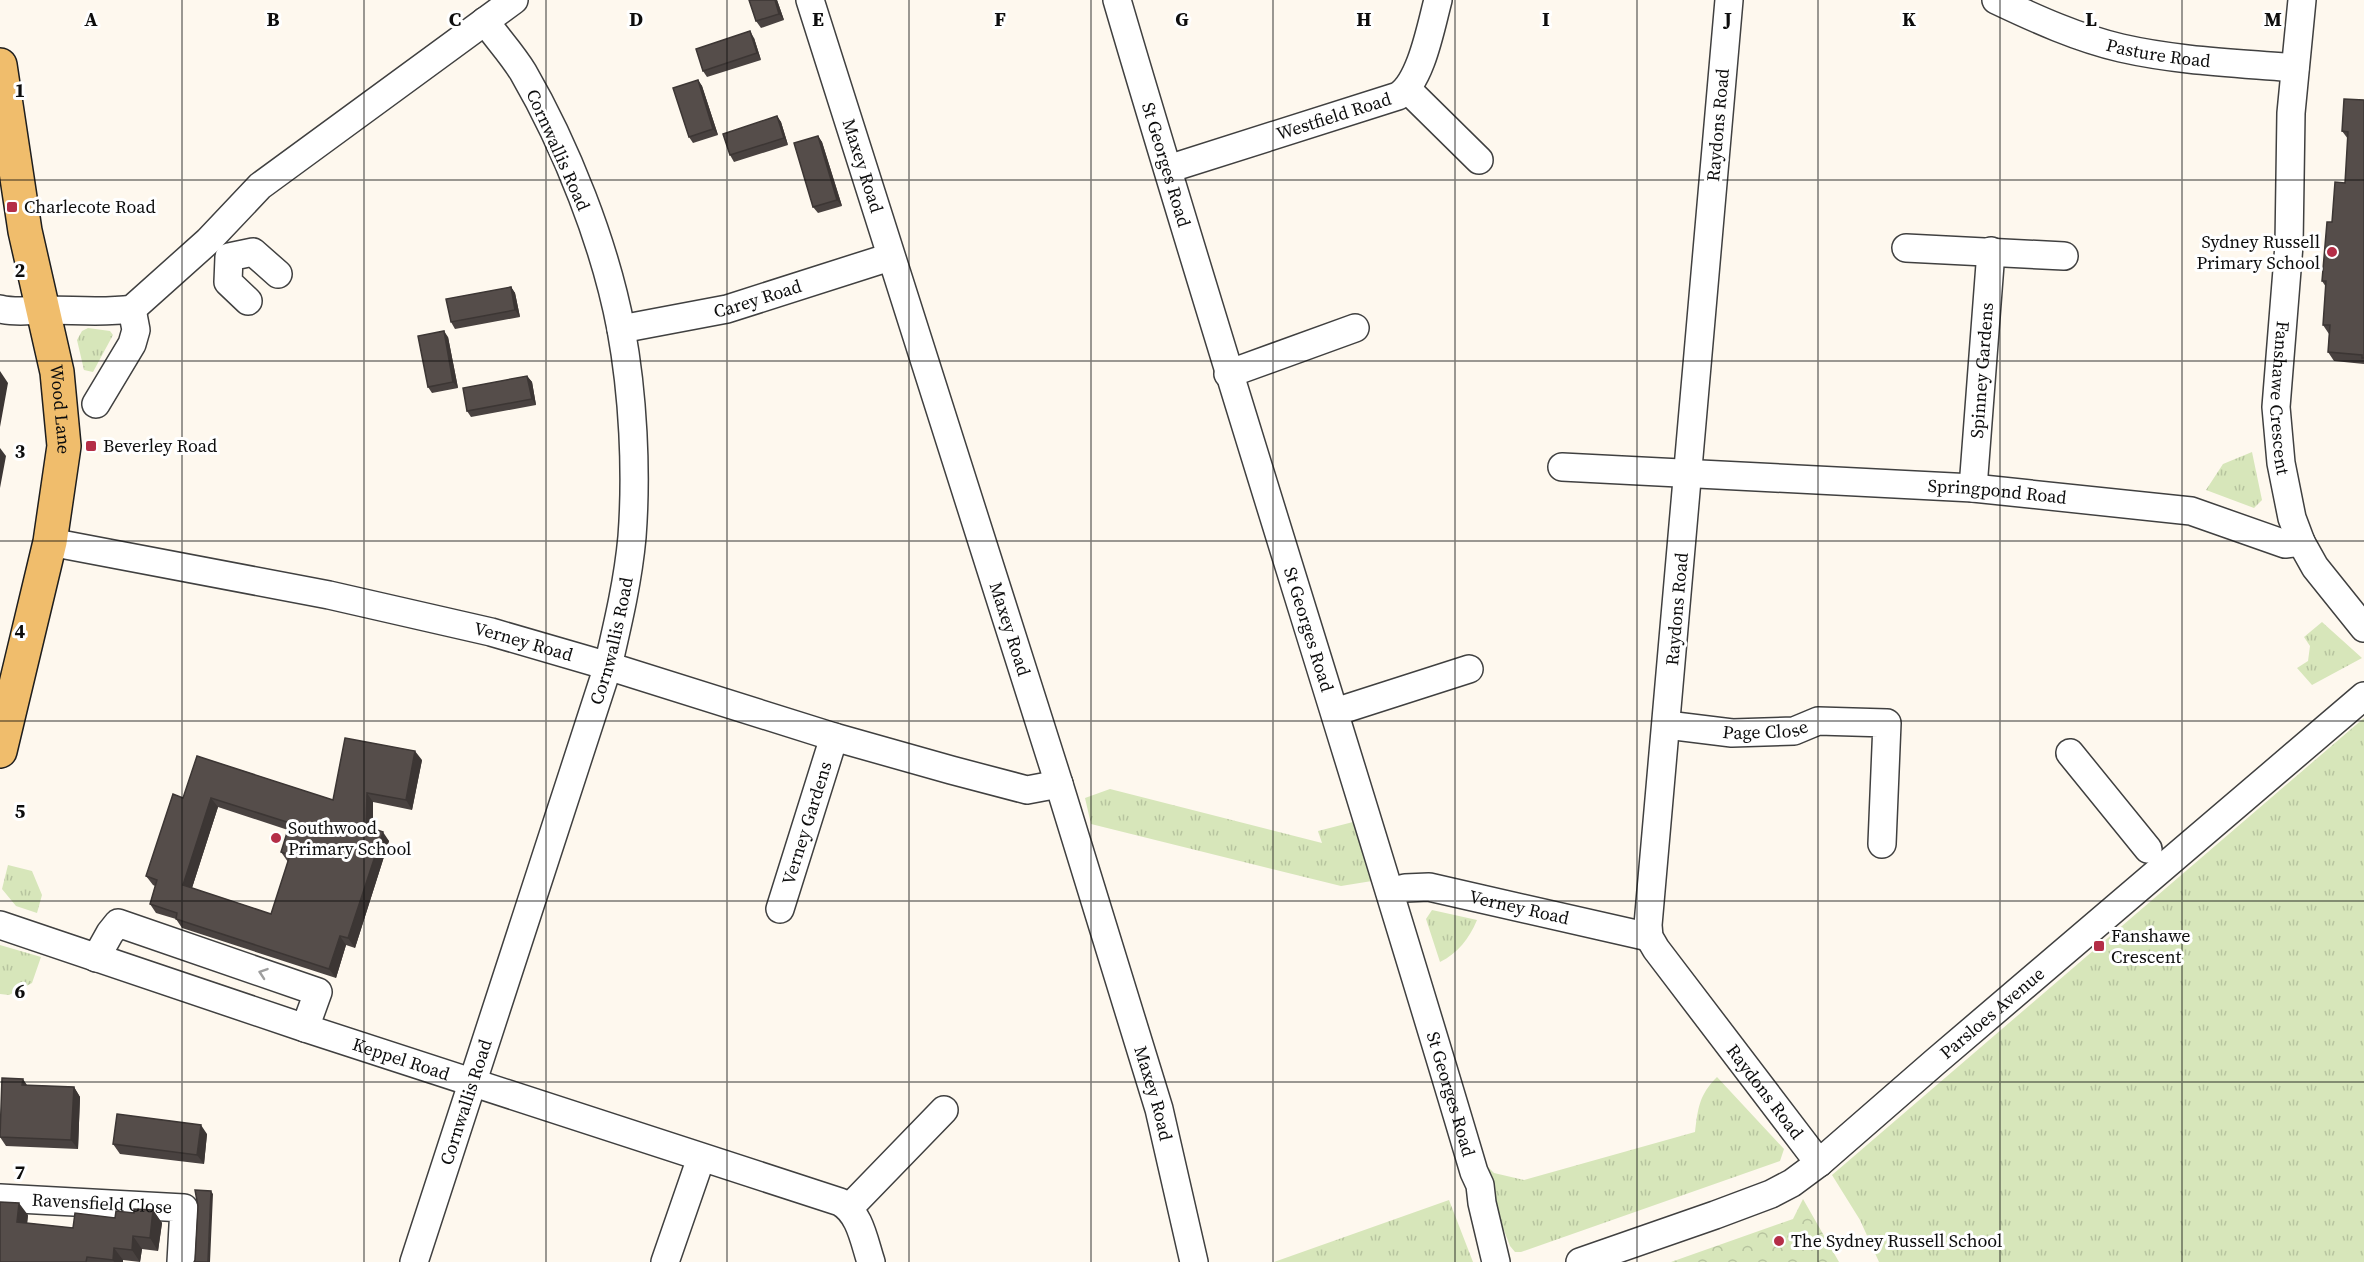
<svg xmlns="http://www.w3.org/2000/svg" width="2364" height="1262" font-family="'Source Serif 4',serif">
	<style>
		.grass { fill: url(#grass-tufts) }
		.park { fill: url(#park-crowns) }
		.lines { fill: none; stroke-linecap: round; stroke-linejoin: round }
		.minor-casing { stroke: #404040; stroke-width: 30 }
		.major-casing { stroke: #1e1e1e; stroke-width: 36 }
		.minor { stroke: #fff; stroke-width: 27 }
		.major { stroke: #f0bd6c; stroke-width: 33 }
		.wall { fill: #494240; fill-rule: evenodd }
		.shaded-wall { fill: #3c3634 }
		.building { fill: #554d4a; stroke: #3c3634; stroke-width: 1.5; fill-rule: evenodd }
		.oneway { stroke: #9e9e9e }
		.grid { fill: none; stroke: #0d0d0d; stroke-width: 1.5; stroke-opacity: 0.55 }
		.poi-dot { fill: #b42e47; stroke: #fff; stroke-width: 2 }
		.labels { text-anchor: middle; stroke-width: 6; stroke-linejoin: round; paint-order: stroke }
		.street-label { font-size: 18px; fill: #0d0d0d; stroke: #fff }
		.poi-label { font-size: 18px; fill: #0d0d0d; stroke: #fff; text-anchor: start }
		.grid-label { font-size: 20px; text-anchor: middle; font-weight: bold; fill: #0d0d0d; stroke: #fff; stroke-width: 6; stroke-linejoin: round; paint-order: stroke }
	</style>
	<defs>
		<pattern id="grass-tufts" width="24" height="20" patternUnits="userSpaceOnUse" patternTransform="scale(1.5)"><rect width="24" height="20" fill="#d7e6ba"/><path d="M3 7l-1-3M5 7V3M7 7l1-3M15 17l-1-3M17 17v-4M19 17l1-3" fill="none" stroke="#b7c49f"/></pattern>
		<pattern id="park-crowns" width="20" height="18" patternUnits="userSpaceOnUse" patternTransform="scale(1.5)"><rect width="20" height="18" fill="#d7e6ba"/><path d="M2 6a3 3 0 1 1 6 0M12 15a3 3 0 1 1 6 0" fill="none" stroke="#b7c49f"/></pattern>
	</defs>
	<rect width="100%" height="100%" fill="#fef8ee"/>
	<path class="grass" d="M88,328l22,3 3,4 -20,37 -9,-2 -7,-30 5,-9z
		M2252,452l10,48 -8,8 -48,-18 17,-26z
		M2322,622l40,36 -50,27 -15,-17 11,-7 2,-15 -6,-9z
		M2364,718v544h-485l-19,-42 -28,-45z
		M1110,789l212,54 -4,-12 35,-9 19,59 -31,5 -250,-62 -6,-26z
		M8,865l24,6 10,24 -5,18 -21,-7 -14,-17z
		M1432,910l45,10c-8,19 -19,33 -37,42l-14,-43z
		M0,945l41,12 -9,26 -23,12 -9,-1z
		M1717,1077l67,72 -4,12 -259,91h-6l-5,-6 -30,-78 6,-3 8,8 30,7 171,-48c3,-24 4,-37 22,-55z
		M1449,1200l24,62h-199z"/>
	<path class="park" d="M1803,1199l36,63h-168l122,-43z"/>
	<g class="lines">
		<defs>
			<g id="minor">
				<path id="s1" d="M810,0l249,784 100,325 35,153"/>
				<path id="s2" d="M1117,0c115,392 241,780 357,1172l6,13 2,18 14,59"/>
				<path id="s3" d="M1729,0l-81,925 1,12 7,12 163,214"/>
				<path id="s4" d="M1996,0c40,19 82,38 125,48 57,13 116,15 174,20"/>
				<path id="s5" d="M2302,0l-11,113 -2,132 -13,162 5,56 11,55 9,24 14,25 49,61"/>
				<path d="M1408,90l71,70"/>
				<path id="s6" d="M1168,169l230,-73c23,-14 33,-70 40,-96"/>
				<path d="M1906,248l158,8"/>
				<path d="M248,301l-20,-19 1,-25 24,-5 25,22"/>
				<path d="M0,309c16,4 31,1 47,1 28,0 57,3 85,-1l76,-68 52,-55 254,-186"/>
				<path id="s7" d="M621,329l106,-20 163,-52"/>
				<path d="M1228,374l127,-46"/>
				<path d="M96,404l36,-60 4,-14 -4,-21"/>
				<path id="s8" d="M1562,467l411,21 218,23 94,33 16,-2"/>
				<path id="s9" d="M1973,488l18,-237"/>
				<path id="s10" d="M50,542l279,53 162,37 117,34 226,71 117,33 76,20 32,-6"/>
				<path d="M1335,712l134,-43"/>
				<path id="s11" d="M1667,725l65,8 62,-2 24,-10 69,2 -5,121"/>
				<path d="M2070,753l78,96"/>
				<path id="s12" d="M1390,892l15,-4 24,-1 220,50"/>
				<path id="s13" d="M780,909l54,-172"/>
				<path id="s14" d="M0,925l305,103 535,174c20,11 24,39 31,60"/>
				<path d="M96,958l14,-25 8,-10 200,69 -13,36"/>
				<path id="s15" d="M0,1198l184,10 -3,54"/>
				<path d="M850,1207l94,-97"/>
				<path id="s16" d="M414,1262l194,-596c10,-43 20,-85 24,-129 5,-66 1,-143 -11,-208 -16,-85 -55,-183 -98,-257 -11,-18 -26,-34 -38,-51"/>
				<path d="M665,1262l36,-104"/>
				<path id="s17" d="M1580,1262l135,-47 56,-21 21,-11 27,-20 116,-101 429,-366"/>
			</g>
			<g id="major">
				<path id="s18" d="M0,65l25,166 32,141 7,74 -14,96 -50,209"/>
			</g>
		</defs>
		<use href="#minor" class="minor-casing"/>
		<use href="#major" class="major-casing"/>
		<use href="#minor" class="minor"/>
		<use href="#major" class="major"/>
	</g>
	<path class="wall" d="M749,0h28l7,20 -23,8 -5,-7z
		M754,38l7,22 -54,17 -4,-6z
		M698,80l4,6 16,49 -25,8 -4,-6z
		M2364,100v264l-30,-3 -6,-9 1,-18 -6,-9 3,-38 -4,-6 10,-59 13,-39 3,-44 -6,-8z
		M777,116l4,6 7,23 -54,17 -4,-7z
		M818,136l4,6 20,64 -24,7 -5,-6z
		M511,287l4,6 5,24 -65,12 -4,-7z
		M448,337l10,51 -26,5 -4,-6z
		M527,376l5,6 4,23 -65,12 -4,-6z
		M197,756l136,44 89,-40 -10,50 -39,-8v27l16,12 -34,107 -9,-3 -10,33 -154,-50 -6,-9 -20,-6 -6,-9 5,-18 -2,-1 -7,-9 37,-78zM218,807l70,23 -7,22 7,10 -17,52 -79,-26z
		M27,1085l47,2 6,10 -2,52 -72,-3 -6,-9z
		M207,1134l-3,30 -84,-10 -7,-10z
		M153,1210l9,13 -4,28 -16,-2 -2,13 -17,-2v2h-123l28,-47 -1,8 46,5 61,-15z"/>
	<path class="shaded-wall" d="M775,0h2l7,20 -5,-6z
		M750,31l4,7 7,22 -4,-7z
		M698,80l4,6 16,49 -5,-6z
		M777,116l4,6 7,23 -4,-7z
		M818,136l4,6 20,64 -5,-6z
		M511,287l4,6 5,24 -5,-7z
		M444,331l4,6 10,51 -5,-6z
		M0,371l8,12 -8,44z
		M527,376l5,6 4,23 -4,-6z
		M0,448l6,8 -6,32z
		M415,751l7,9 -10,50 -6,-10z
		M367,793l6,9v34l-7,-10z
		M211,798l7,9 -28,87 -7,-9z
		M383,832l6,9 -34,107 -7,-10z
		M340,936l6,9 -10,33 -7,-9z
		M23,1079l6,9 -7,-3z
		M74,1087l6,10 -2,52 -7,-9z
		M201,1125l6,9 -3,30 -7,-9z
		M211,1191l2,3 -3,68h-2z
		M19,1203l9,12 -2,19 -9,-12z
		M153,1210l9,13 -4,28 -8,-13z
		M133,1236l9,13 -2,13 -8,-12z
		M114,1248l9,12v2h-9l-1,-2z"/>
	<path class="building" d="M749,0h26l4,14 -23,7z
		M750,31l7,22 -54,18 -7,-22z
		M698,80l15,49 -24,8 -16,-49z
		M2344,99l20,1v258h-2v-3l-34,-3 2,-27h-7l3,-44h-4l5,-59h5l3,-40 10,1 3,-51 -6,-1z
		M777,116l7,22 -54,17 -7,-21z
		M818,136l19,64 -24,7 -19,-64z
		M511,287l4,23 -64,12 -5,-23z
		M444,331l9,51 -25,5 -10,-51z
		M527,376l5,23 -65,12 -4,-23z
		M345,738l70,13 -9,49 -39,-7 -1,33 17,6 -35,106 -8,-2 -11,33 -153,-50 1,-6 -27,-9 7,-24 -11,-4 27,-82 10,4 14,-42 136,44zM211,798l79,25 -9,29 9,3 -19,59 -88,-29z
		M2,1078l21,1 -1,6 52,2 -3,53 -71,-3z
		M117,1114l84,11 -4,30 -84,-11z
		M195,1190l16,1 -3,71h-14l1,-2 3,-54z
		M0,1202l19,1 -2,19 56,6 2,-15 40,5 1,-7 18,2v-4l19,1 -3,28 -17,-2 -1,14 -18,-2 -1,12 -26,-3 -1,5h-86z"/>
	<defs><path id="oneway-chevron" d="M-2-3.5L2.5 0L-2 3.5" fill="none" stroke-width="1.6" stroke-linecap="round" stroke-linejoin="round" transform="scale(1.5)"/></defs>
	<use class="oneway" href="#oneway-chevron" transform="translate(263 973) rotate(-161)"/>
	<path class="grid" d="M182,0v1262M364,0v1262M546,0v1262M727,0v1262M909,0v1262M1091,0v1262M1273,0v1262M1455,0v1262M1637,0v1262M1818,0v1262M2000,0v1262M2182,0v1262M0,180h2364M0,361h2364M0,541h2364M0,721h2364M0,901h2364M0,1082h2364"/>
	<g class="poi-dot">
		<rect x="6" y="201" width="12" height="12" rx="3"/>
		<circle cx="2332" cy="252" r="6"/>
		<rect x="85" y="440" width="12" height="12" rx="3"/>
		<circle cx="276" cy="838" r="6"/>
		<rect x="2093" y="940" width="12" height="12" rx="3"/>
		<circle cx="1779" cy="1241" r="6"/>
	</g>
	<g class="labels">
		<g class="street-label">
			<text dy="6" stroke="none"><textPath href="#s4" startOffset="172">Pasture Road</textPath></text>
			<text dy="6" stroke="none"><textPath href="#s6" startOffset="174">Westfield Road</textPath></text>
			<text transform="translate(1718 125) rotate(-85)" y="6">Raydons Road</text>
			<text transform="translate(558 150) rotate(66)" y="6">Cornwallis Road</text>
			<text dy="6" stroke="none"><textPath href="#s1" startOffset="174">Maxey Road</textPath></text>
			<text dy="6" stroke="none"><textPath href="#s2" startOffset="172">St Georges Road</textPath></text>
			<text dy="6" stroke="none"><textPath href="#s7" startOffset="140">Carey Road</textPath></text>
			<text dy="6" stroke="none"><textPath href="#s9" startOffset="118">Spinney Gardens</textPath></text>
			<text dy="6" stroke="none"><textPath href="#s5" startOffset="399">Fanshawe Crescent</textPath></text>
			<text dy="6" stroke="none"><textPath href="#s18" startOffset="350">Wood Lane</textPath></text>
			<text dy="6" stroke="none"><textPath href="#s8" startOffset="436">Springpond Road</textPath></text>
			<text transform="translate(1677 609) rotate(-85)" y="6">Raydons Road</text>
			<text dy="6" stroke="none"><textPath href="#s1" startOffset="660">Maxey Road</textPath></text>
			<text dy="6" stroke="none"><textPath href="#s2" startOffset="658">St Georges Road</textPath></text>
			<text dy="6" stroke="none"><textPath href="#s16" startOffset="652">Cornwallis Road</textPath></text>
			<text dy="6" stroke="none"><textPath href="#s10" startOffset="484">Verney Road</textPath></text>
			<text dy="6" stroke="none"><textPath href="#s11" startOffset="99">Page Close</textPath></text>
			<text dy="6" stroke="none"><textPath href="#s13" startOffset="90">Verney Gardens</textPath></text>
			<text dy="6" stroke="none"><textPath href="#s12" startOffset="132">Verney Road</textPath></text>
			<text dy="6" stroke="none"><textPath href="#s17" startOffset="489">Parsloes Avenue</textPath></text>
			<text dy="6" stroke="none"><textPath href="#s14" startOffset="423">Keppel Road</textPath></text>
			<text dy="6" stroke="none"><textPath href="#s3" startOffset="1134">Raydons Road</textPath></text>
			<text dy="6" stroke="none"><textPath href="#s1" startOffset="1146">Maxey Road</textPath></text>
			<text dy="6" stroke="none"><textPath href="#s2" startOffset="1144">St Georges Road</textPath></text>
			<text dy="6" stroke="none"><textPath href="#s16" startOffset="168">Cornwallis Road</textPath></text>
			<text dy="6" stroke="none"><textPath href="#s15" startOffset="102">Ravensfield Close</textPath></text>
		</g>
		<g class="poi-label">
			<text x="24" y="213">Charlecote Road</text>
			<text x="2320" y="248" text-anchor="end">Sydney Russell<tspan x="2320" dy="21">Primary School</tspan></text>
			<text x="103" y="452">Beverley Road</text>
			<text x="288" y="834">Southwood<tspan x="288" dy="21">Primary School</tspan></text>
			<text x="2111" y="942">Fanshawe<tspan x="2111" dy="21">Crescent</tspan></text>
			<text x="1791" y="1247">The Sydney Russell School</text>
		</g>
	</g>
	<g class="grid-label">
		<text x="91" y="26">A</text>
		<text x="273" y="26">B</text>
		<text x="455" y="26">C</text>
		<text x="636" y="26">D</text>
		<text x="818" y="26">E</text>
		<text x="1000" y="26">F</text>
		<text x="1182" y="26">G</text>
		<text x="1364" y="26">H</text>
		<text x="1546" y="26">I</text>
		<text x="1728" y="26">J</text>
		<text x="1909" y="26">K</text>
		<text x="2091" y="26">L</text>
		<text x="2273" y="26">M</text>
		<text x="20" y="97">1</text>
		<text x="20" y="277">2</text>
		<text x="20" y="458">3</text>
		<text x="20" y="638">4</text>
		<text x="20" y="818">5</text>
		<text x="20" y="998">6</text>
		<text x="20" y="1179">7</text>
	</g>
</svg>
